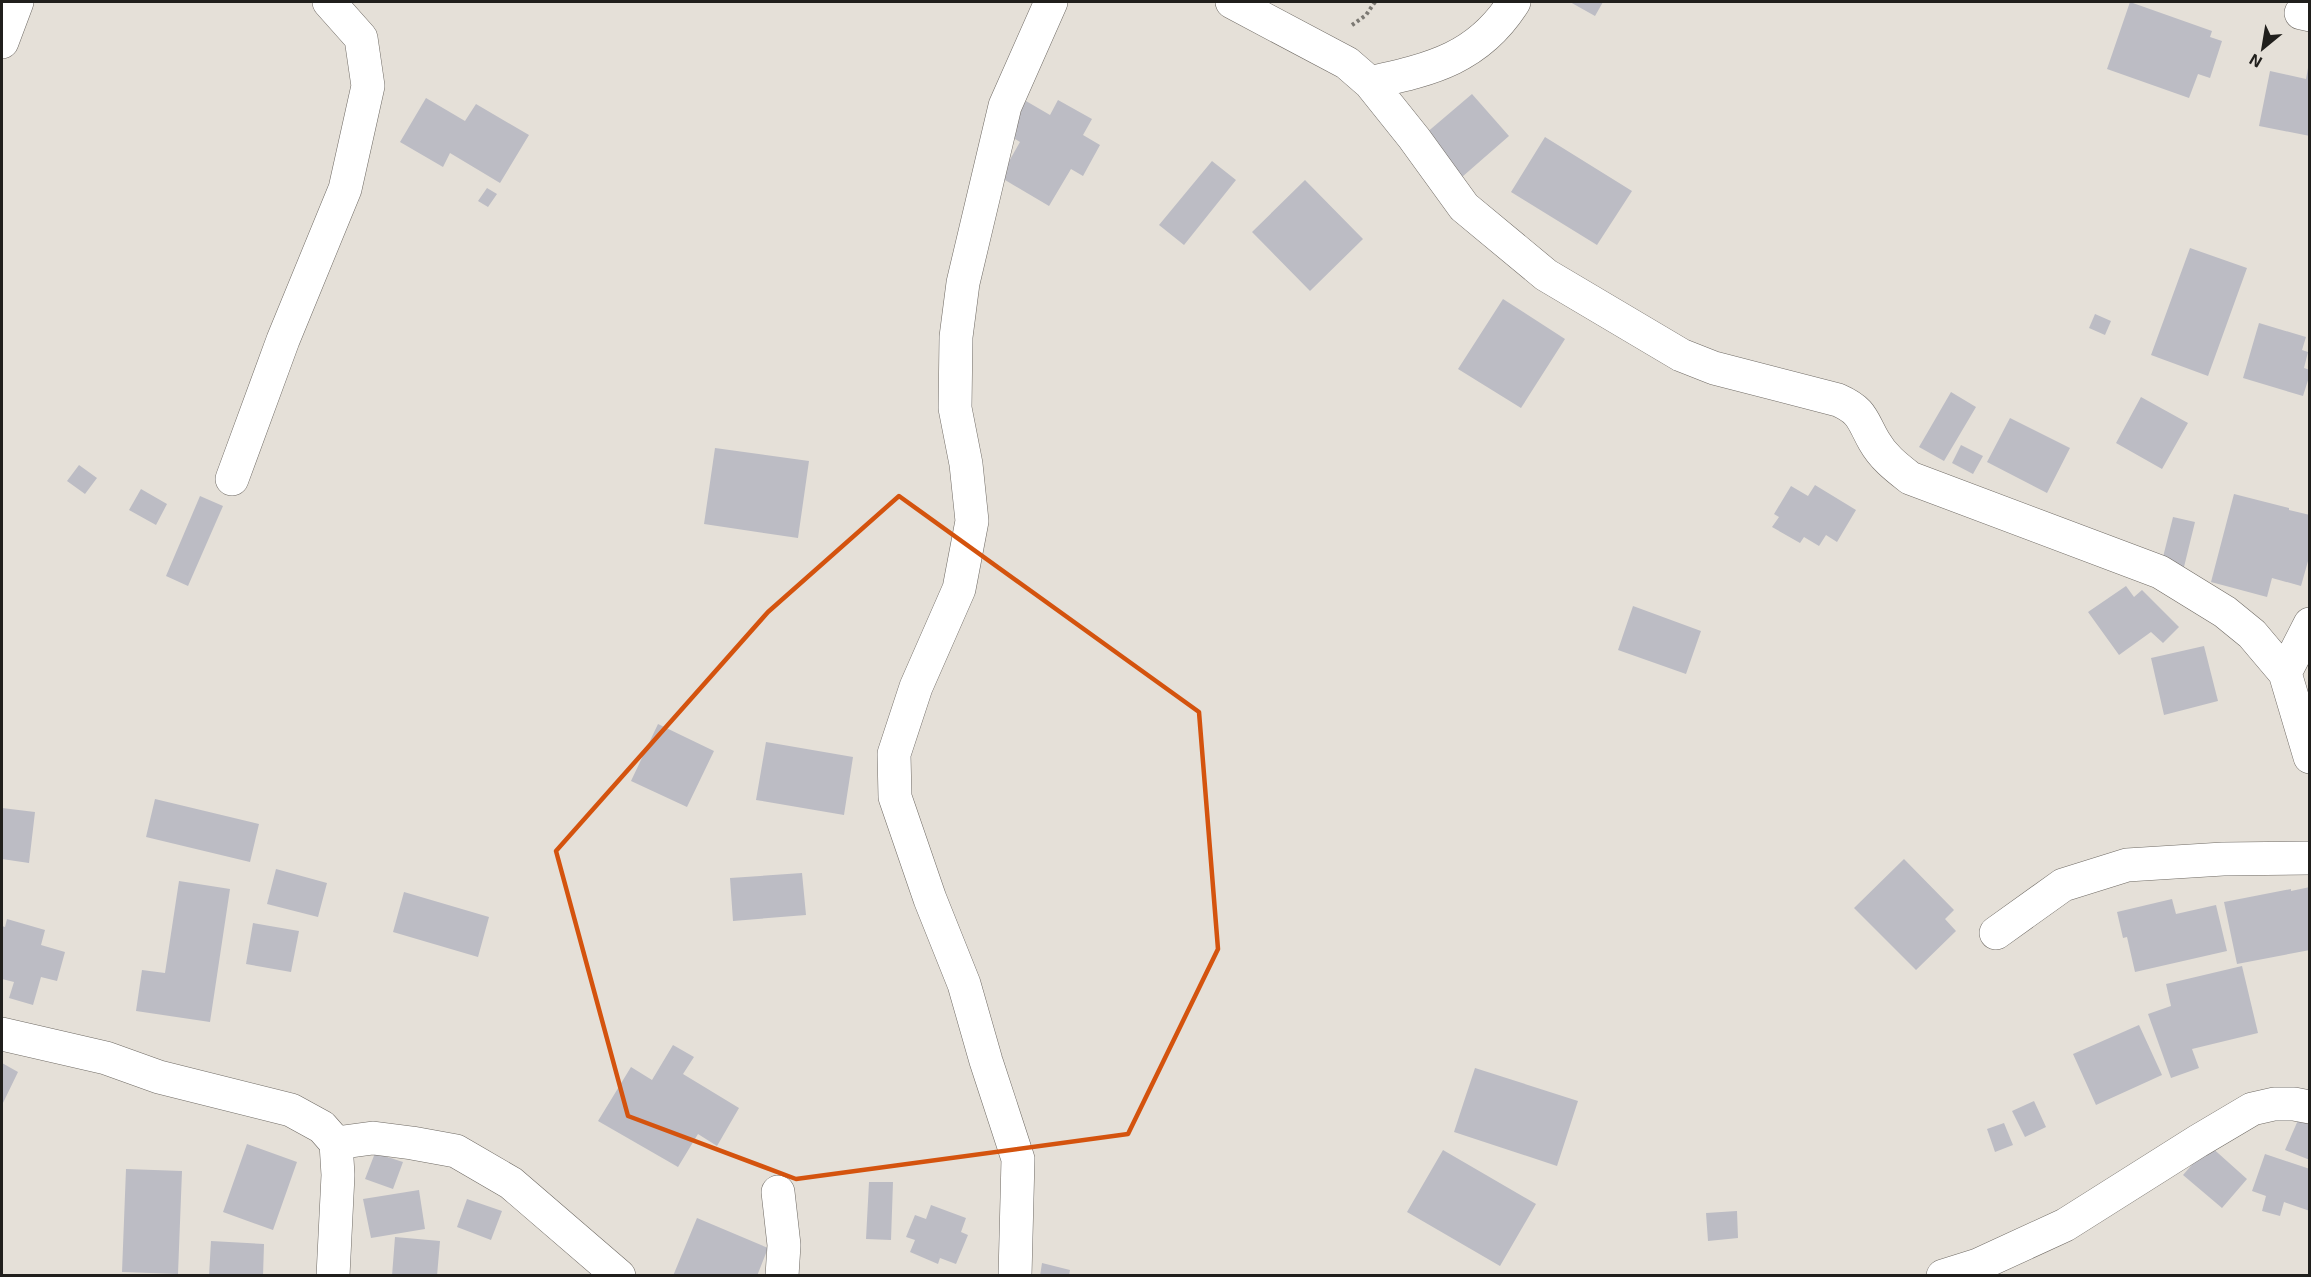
<svg xmlns="http://www.w3.org/2000/svg" width="2311" height="1277" font-family="'Exo 2',sans-serif">
	<style>
		.building { fill: #bcbcc4 }
		.lines { fill: none; stroke-linecap: round; stroke-linejoin: round }
		.street-casing { stroke: #6f6a64; stroke-width: 34 }
		.path { stroke: #7c7973; stroke-width: 4; stroke-dasharray: 3 3; stroke-linecap: butt }
		.street { stroke: #fff; stroke-width: 33 }
		.marked { fill: none; stroke: #d4530e; stroke-width: 4.5; stroke-linejoin: round }
	</style>
	<rect width="100%" height="100%" fill="#e5e0d8"/>
	<path class="building" d="M1570,2h33l-8,14z
		M2130,2l82,29 -2,6 12,4 -12,37 -12,-4 -9,24 -82,-29z
		M2308,68l2,68 -51,-10 11,-55 36,8z
		M1472,94l37,42 -47,41 -37,-43z
		M426,98l39,23 11,-17 53,31 -29,48 -50,-30 -7,14 -43,-25z
		M1058,100l34,19 -9,16 17,10 -17,31 -12,-7 -22,37 -49,-29 20,-35 -13,-8 19,-33 24,14z
		M1545,137l87,54 -35,54 -86,-53z
		M1212,161l24,19 -52,65 -25,-20z
		M1305,180l58,59 -53,52 -58,-59z
		M487,188l10,6 -9,13 -10,-6z
		M2190,248l57,20 -39,108 -57,-21z
		M1503,299l62,40 -44,69 -63,-39z
		M2095,314l16,7 -6,14 -16,-7z
		M2259,323l47,14 -4,13 6,2 -4,16 6,2v4l-7,22 -60,-18z
		M1951,392l25,15 -32,54 -25,-14z
		M2141,397l47,26 -26,46 -46,-26z
		M2010,418l60,30 -23,45 -60,-31z
		M1961,445l22,11 -10,18 -21,-11z
		M715,448l94,13 -11,77 -94,-14z
		M79,465l18,13 -12,16 -18,-13z
		M1815,485l41,25 -19,32 -11,-7 -7,11 -15,-9 -4,6 -28,-16 7,-10 -5,-3 17,-28 17,10z
		M141,489l26,15 -11,21 -27,-15z
		M2234,494l55,14v2l21,5v39l-9,32 -29,-8 -5,19 -56,-15z
		M200,496l23,10 -35,80 -22,-10z
		M2173,517l22,5 -12,49 -22,-6z
		M2126,586l8,11 8,-7 37,37 -16,16 -12,-11 -32,23 -31,-43z
		M1633,606l68,25 -15,43 -68,-24z
		M2204,646l14,55 -54,14 -13,-57z
		M658,724l56,27 -27,56 -56,-26z
		M766,742l87,15 -9,58 -88,-15z
		M155,799l104,25 -9,38 -104,-25z
		M2,808l33,4 -6,51 -27,-4z
		M1904,859l50,51 -9,9 11,12 -40,39 -62,-62z
		M276,869l51,14 -9,34 -51,-13z
		M802,873l4,42 -73,6 -3,-43z
		M179,881l51,8 -20,133 -74,-11 6,-41 23,3z
		M2310,887v63l-73,14 -13,-62 67,-13v2z
		M404,892l85,25 -11,40 -85,-25z
		M2172,899l4,15 40,-9 11,46 -92,21 -8,-35 -4,1 -6,-26z
		M7,919l38,11 -4,15 24,7 -8,29 -16,-4 -8,28 -24,-7 5,-16 -12,-3v-53l3,1z
		M253,923l46,8 -8,41 -45,-8z
		M2242,966l16,67 -66,16 7,19 -28,10 -23,-64 23,-8 -5,-22z
		M2139,1025l23,50 -66,30 -23,-51z
		M673,1045l21,12 -11,17 56,34 -22,38 -19,-12 -20,33 -80,-46 33,-54 21,13z
		M2,1063l16,9 -16,33z
		M1475,1068l103,33 -21,65 -103,-34z
		M2034,1101l12,26 -21,10 -13,-26z
		M2302,1111l8,4v45l-25,-10z
		M2004,1123l9,22 -18,7 -8,-23z
		M247,1144l50,18 -24,68 -50,-18z
		M2209,1145l38,34 -25,29 -39,-33z
		M1443,1150l93,54 -36,62 -93,-54z
		M375,1153l28,9 -10,27 -28,-10z
		M2265,1154l45,15v42l-26,-9 -4,14 -18,-5 4,-15 -14,-5z
		M126,1169l56,2 -4,103 -56,-2z
		M869,1182h24l-2,58 -25,-1z
		M419,1190l6,39 -54,9 -8,-39z
		M467,1199l35,12 -11,29 -34,-13z
		M931,1205l35,13 -5,14 7,3 -12,29 -16,-6 -2,6 -28,-12 5,-12 -9,-3 9,-22 11,4z
		M1737,1211l1,27 -30,3 -2,-28z
		M697,1218l71,30 -11,28h-84z
		M395,1237l45,4 -3,35h-45z
		M211,1241l53,3 -1,32h-54z
		M1042,1263l28,7 -1,6h-29z"/>
	<g class="lines">
		<defs>
			<path id="street" d="M1232,2l115,61 23,20 44,55 50,69 82,68 135,80 33,13 124,32c25,11 24,20 36,41 9,16 22,26 36,37l250,94 65,40 27,22 33,39 25,84
				M2301,13l9,2
				M2,42l15,-40
				M1370,83c61,-14 108,-24 144,-81
				M232,479l51,-139 62,-151 23,-103 -7,-48 -32,-36
				M2285,673l25,-49
				M1996,933l67,-48 64,-20 96,-6 87,-1
				M2,1034l104,24 53,19 132,33 31,17 14,16 2,32 -5,101
				M336,1143l37,-5 39,5 44,8 55,32 108,93
				M778,1192l6,53 -2,31
				M1015,1276l3,-117 -32,-98 -22,-77 -34,-85 -35,-102 -1,-43 22,-67 43,-98 13,-68 -6,-57 -11,-56 1,-71 7,-54 42,-177 46,-104
				M1943,1276l35,-11 87,-40 133,-84 54,-32 22,-5h20l16,3"/>
		</defs>
		<use href="#street" class="street-casing"/>
		<path class="path" d="M1352,25l14,-10 9,-13"/>
		<use href="#street" class="street"/>
	</g>
	<path class="marked" d="M899,496l300,216 19,237 -90,185 -332,45 -168,-63 -72,-265 212,-239z"/>
	<rect width="2311" height="1277" fill="none" stroke="#201f1c" stroke-width="6"/>
	<g transform="translate(2263 48) rotate(210)" stroke="#e5e0d8" stroke-width="4.5" paint-order="stroke">
	<path d="M0-4.5L10 22L0 15L-10 22Z" fill="#201f1c"/>
	<text y="-9" font-size="16" font-weight="bold" text-anchor="middle" fill="#201f1c">N</text>
	</g>
</svg>
